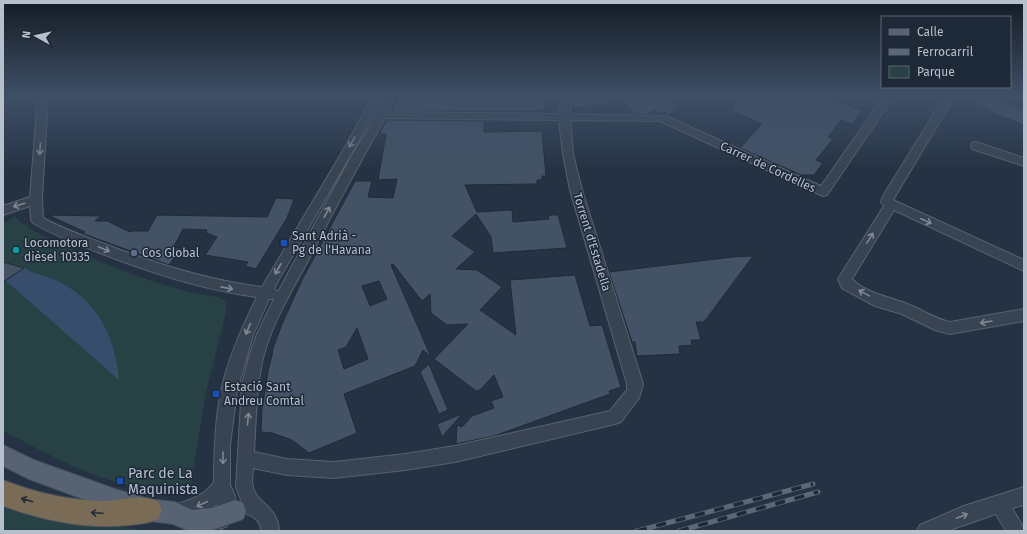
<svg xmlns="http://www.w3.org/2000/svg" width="1027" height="534" font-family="'Fira Sans',sans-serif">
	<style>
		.green { fill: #274144 }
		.water { fill: #374d6b }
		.building { fill: #435265; stroke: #202b3a; fill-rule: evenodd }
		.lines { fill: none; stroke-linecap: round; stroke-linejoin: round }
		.minor-casing { stroke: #576270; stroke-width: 2 }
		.major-casing { stroke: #434d5c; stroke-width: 2 }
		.highway-casing { stroke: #444f5d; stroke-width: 2 }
		.minor { fill: #394452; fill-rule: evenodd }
		.major { fill: #576372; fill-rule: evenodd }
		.highway { fill: #796b55; fill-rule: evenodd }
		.rail-casing { stroke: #5b687a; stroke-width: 5 }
		.rail { stroke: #1e2938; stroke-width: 3.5; stroke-dasharray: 10; stroke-linecap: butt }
		.oneway { stroke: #7e8895 }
		.oneway2 { stroke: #232c39 }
		.transit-dot { fill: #1a4fb4; stroke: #1e2938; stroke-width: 1.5 }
		.culture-dot { fill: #0f9aa8; stroke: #1e2938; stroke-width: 1.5 }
		.service-dot { fill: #5c6f8a; stroke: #1e2938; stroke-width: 1.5 }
		.labels { text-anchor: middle; stroke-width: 3; stroke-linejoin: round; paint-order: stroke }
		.street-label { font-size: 12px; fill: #b6bfcc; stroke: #1e2938 }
		.poi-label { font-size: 12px; fill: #b6bfcc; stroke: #1e2938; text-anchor: start }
		.near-poi-label { font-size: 14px; fill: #b6bfcc; stroke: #1e2938; text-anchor: start }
	</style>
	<rect width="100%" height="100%" fill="#243243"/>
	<path class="green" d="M830,96h35l-6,11z
		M16,215v3c18,15 40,24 61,34 45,19 91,38 140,45l5,2 4,4v9l-21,85 -14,87 -4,6 -6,3c-27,-3 -55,-7 -81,-16 -34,-12 -65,-30 -97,-46v-207z
		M3,505l35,11 99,13 -2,2h-132z"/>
	<path class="water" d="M24,268c10,6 23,8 34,13 41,21 57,56 61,99l-114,-100z"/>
	<path class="building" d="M400,96h147l-2,12 -6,3h-147z
		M574,96h45v6l-46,6z
		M619,96h45l14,11 -9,8 -5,-3 -6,1 -2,-3 -10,4h-11z
		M743,96h81l38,15 -10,13 -11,-4 -13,17 5,2 -17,21 7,3 -9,12h-13l-61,-27 22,-24 -32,-14z
		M956,96h32l36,13v16l-34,-13 1,-2z
		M387,120l97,1v11l58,-1 4,45h-4v4h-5v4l-72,1 12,27 35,-2 1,12 36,-3 -1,-4h10l9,33 -74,5 -2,-16 -15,-23 -24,22 23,16 -19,17 21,1 25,17 -22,23 36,25 -6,-55 65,-5 15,51 12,-1 19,62 -12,4 1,3 -116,42 -38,8 1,-19 5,2 10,-11 22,-8 -3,-7 12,-4 -9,-22 -14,15 -4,1 -42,-32 34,-35 -21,1 -16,-12 -1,-19 -8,7 -29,-37 -2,1 40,92 -8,-7 -8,16 -71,28 13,39 -48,20 -17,-13 -20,-7 -11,-1 1,-23 6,-38 5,-20h-1l10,-27 20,-44 53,-99h17l-4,16 25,1 4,-19 -19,1 8,-46h-7zM379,281l8,18 -17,7 -8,-20zM357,328l11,31 -24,10 -6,-19 8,-3z
		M276,198l18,1 -7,19 -31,51 -11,-3 3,-4 -43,-7 12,-18 -11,-4 1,-3 -24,-1 -10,19h9l-13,17 -85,-31h-2l3,-2 -37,-17 53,1 -6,5h12l23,11 2,-1h16l9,-16 110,2z
		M753,256l-49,66h-8l5,18h-10l1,5 -13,1 1,8 -43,2 -2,-14h-3l-23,-70 124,-15z
		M3,262l21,6 -21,14z
		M429,364l19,46 -9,4 -19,-42z
		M462,414l-20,23 -5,-13z"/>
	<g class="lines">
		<defs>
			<path id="minor" d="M38,96h10l-6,103 1,19c20,11 41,18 62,26 51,20 102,36 157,43l82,-138 29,-53h10l-29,53 -76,132 -4,8 4,3 73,-135 26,-42 8,-19h10l-7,16 171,2 3,-18h10l-3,18 97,2 155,70 63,-90h10l-67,99 -4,1 -163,-75 -90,-1 3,34 9,36 61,194 -4,14 -18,24 -6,2 -160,38 -50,8 -71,8 -47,-3 -34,-7c0,6 -2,13 0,19 3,16 25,19 26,44h-18c0,-11 -7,-14 -16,-18l-3,-6 1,-2 -7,-18 6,-102 7,-28 8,-23 17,-35h-5l-16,36 -16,56 -7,54v40l5,11v7l-8,23 -6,3 -6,-3 -3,-6 5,-16c-7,6 -33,18 -42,18 -2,0 -4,-2 -6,-3l-3,-6 3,-6c17,-7 33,-8 45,-25 0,-30 1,-61 7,-91 7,-32 21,-64 36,-94 -55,-7 -108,-25 -160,-45 -22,-9 -44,-17 -64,-29l-2,-3 -1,-14 -27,9v-9l27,-9zM385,118l174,2 4,34 7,36 57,194v6l-17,21 -155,35 -50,8 -71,8 -47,-3 -33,-7c2,-32 2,-63 9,-94 9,-36 30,-69 47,-101 24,-47 49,-93 75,-139z
				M945,96h10l-62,104 131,60v11l-130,-61 -42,69c15,15 39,18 58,26 14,6 26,14 40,17l74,-13v12l-74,13 -15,-4 -33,-16 -27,-8 -33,-18 -4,-9 46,-73 -3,-4 2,-6z
				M976,142l48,16v8l-52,-17 -1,-3 1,-3z
				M1024,487v18l-12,3 10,17 2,6h-18l-10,-17 -49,17h-30l3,-6 44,-19z"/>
			<path id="major" d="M3,445l31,15 81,29 34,10 26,3 17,8 20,-2 23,-8 8,3 3,8 -3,8 -31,11 -23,1 -16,-7 -24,-3 -34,-10 -86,-32 -26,-13z"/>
			<path id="highway" d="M3,480c30,12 61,19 94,21 20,1 43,-8 61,0l4,9 -4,9c-9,4 -17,5 -27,6 -44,5 -87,-4 -128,-19z"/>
		</defs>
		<use href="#minor" class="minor-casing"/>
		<use href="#major" class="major-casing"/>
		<use href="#highway" class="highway-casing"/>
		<use href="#minor" class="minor"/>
		<use href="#major" class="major"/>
		<use href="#highway" class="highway"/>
		<defs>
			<path id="rail" d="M637,531l176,-47
				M679,531l139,-39"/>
		</defs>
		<use href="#rail" class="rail-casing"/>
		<use href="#rail" class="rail"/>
	</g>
	<defs><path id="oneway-shaft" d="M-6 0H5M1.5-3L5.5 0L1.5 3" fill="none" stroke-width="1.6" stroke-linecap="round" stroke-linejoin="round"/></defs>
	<g class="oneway">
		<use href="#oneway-shaft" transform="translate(352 142) rotate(119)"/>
		<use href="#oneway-shaft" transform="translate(40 149) rotate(94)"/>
		<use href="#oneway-shaft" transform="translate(19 205) rotate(163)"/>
		<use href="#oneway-shaft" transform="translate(327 212) rotate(-62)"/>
		<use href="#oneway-shaft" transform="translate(926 221) rotate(25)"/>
		<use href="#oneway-shaft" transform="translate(870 238) rotate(-58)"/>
		<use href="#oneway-shaft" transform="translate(104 249) rotate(23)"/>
		<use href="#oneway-shaft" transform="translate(278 269) rotate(119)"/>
		<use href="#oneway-shaft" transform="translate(227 288) rotate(11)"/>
		<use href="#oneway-shaft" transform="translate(864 293) rotate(-151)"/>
		<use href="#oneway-shaft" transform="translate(986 322) rotate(170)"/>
		<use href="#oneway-shaft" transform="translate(248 329) rotate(113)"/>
		<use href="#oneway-shaft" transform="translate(248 419) rotate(-85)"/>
		<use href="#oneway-shaft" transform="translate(223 458) rotate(90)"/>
		<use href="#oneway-shaft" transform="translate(202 504) rotate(155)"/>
		<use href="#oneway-shaft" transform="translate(962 516) rotate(-21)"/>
	</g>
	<g class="oneway2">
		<use href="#oneway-shaft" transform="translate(27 500) rotate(-164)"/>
		<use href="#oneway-shaft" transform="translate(97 513) rotate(-177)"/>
	</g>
	<linearGradient id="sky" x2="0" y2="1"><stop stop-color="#141c25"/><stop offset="0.56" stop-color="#3f4f66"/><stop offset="1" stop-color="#3f4f66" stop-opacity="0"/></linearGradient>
	<rect width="1027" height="171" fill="url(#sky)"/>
	<g class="transit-dot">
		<rect x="280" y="239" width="8" height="8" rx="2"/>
		<rect x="212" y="390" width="8" height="8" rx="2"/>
		<rect x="116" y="477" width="8" height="8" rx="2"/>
	</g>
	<circle class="culture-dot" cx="16" cy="250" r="4"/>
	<circle class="service-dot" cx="134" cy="253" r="4"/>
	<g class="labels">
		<g class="street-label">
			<text transform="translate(768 167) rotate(25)" y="4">Carrer de Cordelles</text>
			<text transform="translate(592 242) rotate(73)" y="4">Torrent d'Estadella</text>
		</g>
		<g class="poi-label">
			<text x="292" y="240">Sant Adrià -<tspan x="292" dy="14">Pg de l'Havana</tspan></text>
			<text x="24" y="247">Locomotora<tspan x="24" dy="14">dièsel 10335</tspan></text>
			<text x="142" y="257">Cos Global</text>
			<text x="224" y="391">Estació Sant<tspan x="224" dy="14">Andreu Comtal</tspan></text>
		</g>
		<g class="near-poi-label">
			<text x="128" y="478">Parc de La<tspan x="128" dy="16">Maquinista</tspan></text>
		</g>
	</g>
	<rect width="1027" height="534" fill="none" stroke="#b6bfcc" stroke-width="8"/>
	<rect x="881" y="16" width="130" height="72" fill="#1e2938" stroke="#5b6573"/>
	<rect x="889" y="29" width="20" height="6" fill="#576372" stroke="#5b6573"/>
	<text x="917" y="36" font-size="12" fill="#b6bfcc">Calle</text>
	<rect x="889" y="49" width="20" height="6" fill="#5b687a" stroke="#5b6573"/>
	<text x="917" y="56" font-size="12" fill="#b6bfcc">Ferrocarril</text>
	<rect x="889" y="66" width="20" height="12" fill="#274144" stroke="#5b6573"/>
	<text x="917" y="76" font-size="12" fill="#b6bfcc">Parque</text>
	<g transform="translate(36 36) rotate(278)" stroke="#1e2938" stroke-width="3" paint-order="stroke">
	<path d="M0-3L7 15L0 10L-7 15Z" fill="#b6bfcc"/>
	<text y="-6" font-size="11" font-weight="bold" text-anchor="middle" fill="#b6bfcc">N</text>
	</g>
</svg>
